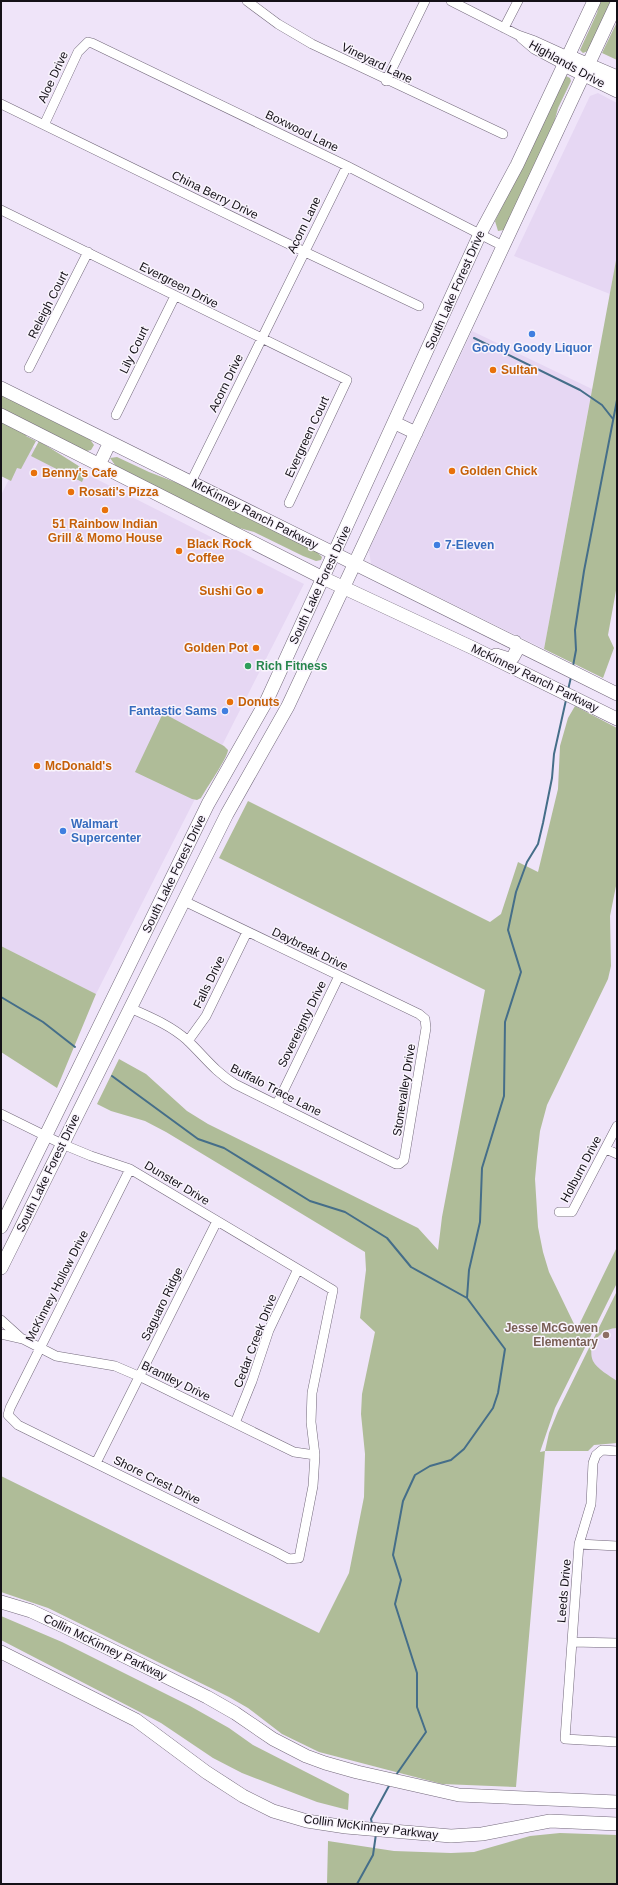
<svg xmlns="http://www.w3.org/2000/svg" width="618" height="1885" font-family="Helvetica,sans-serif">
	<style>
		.built { fill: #e6d7f3 }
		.green { fill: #afbc98 }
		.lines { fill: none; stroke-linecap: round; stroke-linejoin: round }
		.stream { stroke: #456e89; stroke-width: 2 }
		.street-casing { stroke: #73697b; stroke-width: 10 }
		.secondary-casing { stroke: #73697b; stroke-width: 14 }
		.street { stroke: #fff; stroke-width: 9 }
		.secondary { stroke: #fff; stroke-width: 13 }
		.shop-dot { fill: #3f7fe0; stroke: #f9f4fd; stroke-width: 1.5 }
		.food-dot { fill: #e8710a; stroke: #f9f4fd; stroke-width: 1.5 }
		.leisure-dot { fill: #2e9e5b; stroke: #f9f4fd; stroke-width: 1.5 }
		.education-dot { fill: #8d6e63; stroke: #f9f4fd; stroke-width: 1.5 }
		.labels { text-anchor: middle; stroke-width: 3; stroke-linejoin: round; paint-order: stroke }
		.street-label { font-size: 12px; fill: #141017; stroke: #f9f4fd }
		.shop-label { font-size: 12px; font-weight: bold; fill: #366cbe; stroke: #f9f4fd; text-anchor: start }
		.food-label { font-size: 12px; font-weight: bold; fill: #c56008; stroke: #f9f4fd; text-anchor: start }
		.leisure-label { font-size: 12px; font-weight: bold; fill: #27864d; stroke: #f9f4fd; text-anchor: start }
		.education-label { font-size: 12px; font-weight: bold; fill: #785e54; stroke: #f9f4fd; text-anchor: end }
	</style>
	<rect width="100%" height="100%" fill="#efe4f9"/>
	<path class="built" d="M598,93l19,10v152l-7,39 -96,-38 76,-160z
		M472,331l120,58 -48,260 -173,-85 -2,-14z
		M27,444l277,140 -208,410 -95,-48v-451z
		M617,1291v152l-23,2 -6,6 -39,-18 9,-22z"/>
	<path class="green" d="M600,1h12l-24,50 -5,2 -3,-3 17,-37z
		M617,22v38l-15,-7z
		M566,76l4,2 1,3 -13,27 -5,19 -49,103 -6,1 -3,-10z
		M617,255v330l-9,50 6,13 -11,30 -59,-29z
		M1,394l88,44 5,7 -3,5 -4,1 -7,-2 -79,-40z
		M1,421l26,12 -1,3 10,5 -15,28 -4,-1 -6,13 -10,-5z
		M39,441l46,29 1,3 -4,9 -51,-26z
		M117,457l32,15 44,17 122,61 7,7 -1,3 -5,1 -13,-5 -49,-24 -29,-8 -102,-54 -8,-5 -5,-7z
		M575,706l42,22v153l-7,35 1,50 -3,13 -61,126 -7,26 -3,26 -2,22 3,48 5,25 6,20 26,54 3,1 39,-80v36l-62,125 -15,44 5,-1 4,-18 9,-22 59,-120v37c-15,0 -31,17 -24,33 4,8 17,15 24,20v62l-23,2 -6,6h-43l-29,336 -74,-3 -123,-32 -37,-18 -34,-26 -19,-11 -181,-89 -47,-16v-116l318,157 30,-60 15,-76 1,-43 -4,-40 1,-20 13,-62 -15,-14 6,-48 -1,-18 -199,-120 -21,-11 -34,-10 -14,-7 22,-45 27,15 41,37 21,13 210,104 20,22 4,-33 43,-227 -266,-132 29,-57 242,121 11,-8 17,-52 20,10 20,-83 2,-43 8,-28z
		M163,713l61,33 4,4c0,7 -22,39 -27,48l-4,2 -5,-1 -57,-27z
		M1,946l95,48 -39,94 -56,-36z
		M1,1616l61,26 128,64 39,22 24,17 96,49 -1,16 -31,-8 -75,-29 -29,-15 -52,-35 -160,-83z
		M560,1833l57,2v49h-290l1,-43 66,10 57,2 23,-1 56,-16z"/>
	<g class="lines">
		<path class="stream" d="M474,338l106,52 22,15 11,14
			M573,666l3,-16 -1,-20 9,-59 33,-171
			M568,690l3,-13
			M1,997l42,25 32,25
			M112,1076l86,63 26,9 86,53 35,11 42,26 24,29 56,31 38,51 -7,44 -5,15 -29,41 -13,11 -21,6 -15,9 -12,26 -10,54 8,25 -6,24 22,69v34l9,25 -30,43
			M467,1298l2,-28 11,-48 2,-54 22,-72 1,-74 16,-50 -13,-42 8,-38 11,-30 11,-18 5,-21 9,-45 2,-24 12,-54
			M372,1824l-1,-5 19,-35
			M357,1884l16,-29 3,-21"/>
		<defs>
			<path id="street" d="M247,1l31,23 34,20 191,90
				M451,1l67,34 17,6 33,15
				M504,28l14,-27
				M521,38l13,11 30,16
				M386,81l39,-80
				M1,104l304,148 114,54
				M44,125l34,-73 10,-10 4,1 255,123 156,80
				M1,210l346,170 -58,123
				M29,368l59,-116
				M116,415l59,-119
				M191,482l156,-316
				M130,1008c20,9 40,17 57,32 17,16 27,31 48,44l161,80h3l5,-4 22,-132 -1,-9 -6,-5 -235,-113
				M188,1041l18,-25 41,-84
				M277,1104l62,-128
				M1,1114l61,30 29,12 39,13 203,121 -21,103 -1,29 4,33 -2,31 -14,72 -10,1 -13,-7 -258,-127 -10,-10 2,-7 120,-239
				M606,1149l11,5
				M559,1212h13l45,-86
				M1,1320l21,19
				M1,1334l22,5 33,17 59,10 28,12 151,74 21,3
				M235,1423l17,-42 17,-51 29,-61
				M617,1451l-15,-1 -6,5 -3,8 -2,41 -12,40 -14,195 52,3
				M96,1463l121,-242
				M579,1544l38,2
				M572,1642l45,1"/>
			<path id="secondary" d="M568,56l49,21
				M564,65l53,26
				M1,388l616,306
				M1,415l322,163 150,70 144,71
				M395,423l21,10
				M99,465l11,-23
				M496,655l13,4 4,-2 5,-9 -3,-6
				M1,1227l207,-423 59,-104 213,-466 37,-69 77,-164
				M1,1268l226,-454 61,-108 329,-703
				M1,1602l30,9 30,14 146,72 28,16 38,26 33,17 19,7 32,9 102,23 158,7
				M1,1652l135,68 70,52 37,24 30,15 34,10 39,6 105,9 31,-2 68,-13 67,3"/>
		</defs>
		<use href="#street" class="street-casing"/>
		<use href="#secondary" class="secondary-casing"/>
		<use href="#street" class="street"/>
		<use href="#secondary" class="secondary"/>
	</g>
	<g class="shop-dot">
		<circle cx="532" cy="334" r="4"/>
		<circle cx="437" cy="545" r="4"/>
		<circle cx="225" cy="711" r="4"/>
		<circle cx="63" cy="831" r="4"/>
	</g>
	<g class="food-dot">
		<circle cx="493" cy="370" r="4"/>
		<circle cx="452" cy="471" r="4"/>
		<circle cx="34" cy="473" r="4"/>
		<circle cx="71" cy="492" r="4"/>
		<circle cx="105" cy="510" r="4"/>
		<circle cx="179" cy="551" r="4"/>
		<circle cx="260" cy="591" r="4"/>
		<circle cx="256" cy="648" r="4"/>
		<circle cx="230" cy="702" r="4"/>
		<circle cx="37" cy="766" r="4"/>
	</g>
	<circle class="leisure-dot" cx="248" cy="666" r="4"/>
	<circle class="education-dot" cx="606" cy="1335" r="4"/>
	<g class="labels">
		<g class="street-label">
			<text transform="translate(377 63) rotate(26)" y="4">Vineyard Lane</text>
			<text transform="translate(567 64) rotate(29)" y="4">Highlands Drive</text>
			<text transform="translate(53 77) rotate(-65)" y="4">Aloe Drive</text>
			<text transform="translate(302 131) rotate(26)" y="4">Boxwood Lane</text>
			<text transform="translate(215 195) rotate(26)" y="4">China Berry Drive</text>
			<text transform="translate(304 225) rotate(-64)" y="4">Acorn Lane</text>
			<text transform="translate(179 285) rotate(27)" y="4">Evergreen Drive</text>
			<text transform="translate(455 290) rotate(-66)" y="4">South Lake Forest Drive</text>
			<text transform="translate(48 305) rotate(-63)" y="4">Releigh Court</text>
			<text transform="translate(134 350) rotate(-64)" y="4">Lily Court</text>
			<text transform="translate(226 383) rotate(-64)" y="4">Acorn Drive</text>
			<text transform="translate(307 437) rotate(-65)" y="4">Evergreen Court</text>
			<text transform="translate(255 514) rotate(27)" y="4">McKinney Ranch Parkway</text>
			<text transform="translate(320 585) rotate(-65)" y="4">South Lake Forest Drive</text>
			<text transform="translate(535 678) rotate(26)" y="4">McKinney Ranch Parkway</text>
			<text transform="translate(174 874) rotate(-64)" y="4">South Lake Forest Drive</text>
			<text transform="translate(310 949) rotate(26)" y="4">Daybreak Drive</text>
			<text transform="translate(209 982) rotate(-64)" y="4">Falls Drive</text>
			<text transform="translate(302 1024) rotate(-64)" y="4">Sovereignty Drive</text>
			<text transform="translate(276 1090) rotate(27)" y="4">Buffalo Trace Lane</text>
			<text transform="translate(404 1090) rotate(-81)" y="4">Stonevalley Drive</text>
			<text transform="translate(581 1169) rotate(-62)" y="4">Holburn Drive</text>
			<text transform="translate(48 1173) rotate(-64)" y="4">South Lake Forest Drive</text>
			<text transform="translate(177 1183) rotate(31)" y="4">Dunster Drive</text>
			<text transform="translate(57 1286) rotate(-63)" y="4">McKinney Hollow Drive</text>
			<text transform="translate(162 1304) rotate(-64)" y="4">Saguaro Ridge</text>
			<text transform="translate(255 1341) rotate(-69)" y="4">Cedar Creek Drive</text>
			<text transform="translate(176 1381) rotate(26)" y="4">Brantley Drive</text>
			<text transform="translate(157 1480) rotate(26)" y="4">Shore Crest Drive</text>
			<text transform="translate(564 1591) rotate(-85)" y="4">Leeds Drive</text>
			<text transform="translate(105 1647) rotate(26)" y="4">Collin McKinney Parkway</text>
			<text transform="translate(371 1827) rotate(7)" y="4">Collin McKinney Parkway</text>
		</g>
		<g class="shop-label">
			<text x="532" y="352" text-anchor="middle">Goody Goody Liquor</text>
			<text x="445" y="549">7-Eleven</text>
			<text x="217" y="715" text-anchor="end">Fantastic Sams</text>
			<text x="71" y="828">Walmart<tspan x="71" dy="14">Supercenter</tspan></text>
		</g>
		<g class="food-label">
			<text x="501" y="374">Sultan</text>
			<text x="460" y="475">Golden Chick</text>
			<text x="42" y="477">Benny's Cafe</text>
			<text x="79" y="496">Rosati's Pizza</text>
			<text x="105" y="528" text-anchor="middle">51 Rainbow Indian<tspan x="105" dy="14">Grill &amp; Momo House</tspan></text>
			<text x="187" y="548">Black Rock<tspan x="187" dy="14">Coffee</tspan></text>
			<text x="252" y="595" text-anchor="end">Sushi Go</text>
			<text x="248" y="652" text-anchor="end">Golden Pot</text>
			<text x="238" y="706">Donuts</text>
			<text x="45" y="770">McDonald's</text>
		</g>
		<g class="leisure-label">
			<text x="256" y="670">Rich Fitness</text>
		</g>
		<g class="education-label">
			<text x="598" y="1332">Jesse McGowen<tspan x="598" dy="14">Elementary</tspan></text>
		</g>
	</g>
	<rect width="618" height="1885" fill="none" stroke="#141017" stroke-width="4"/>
</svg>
